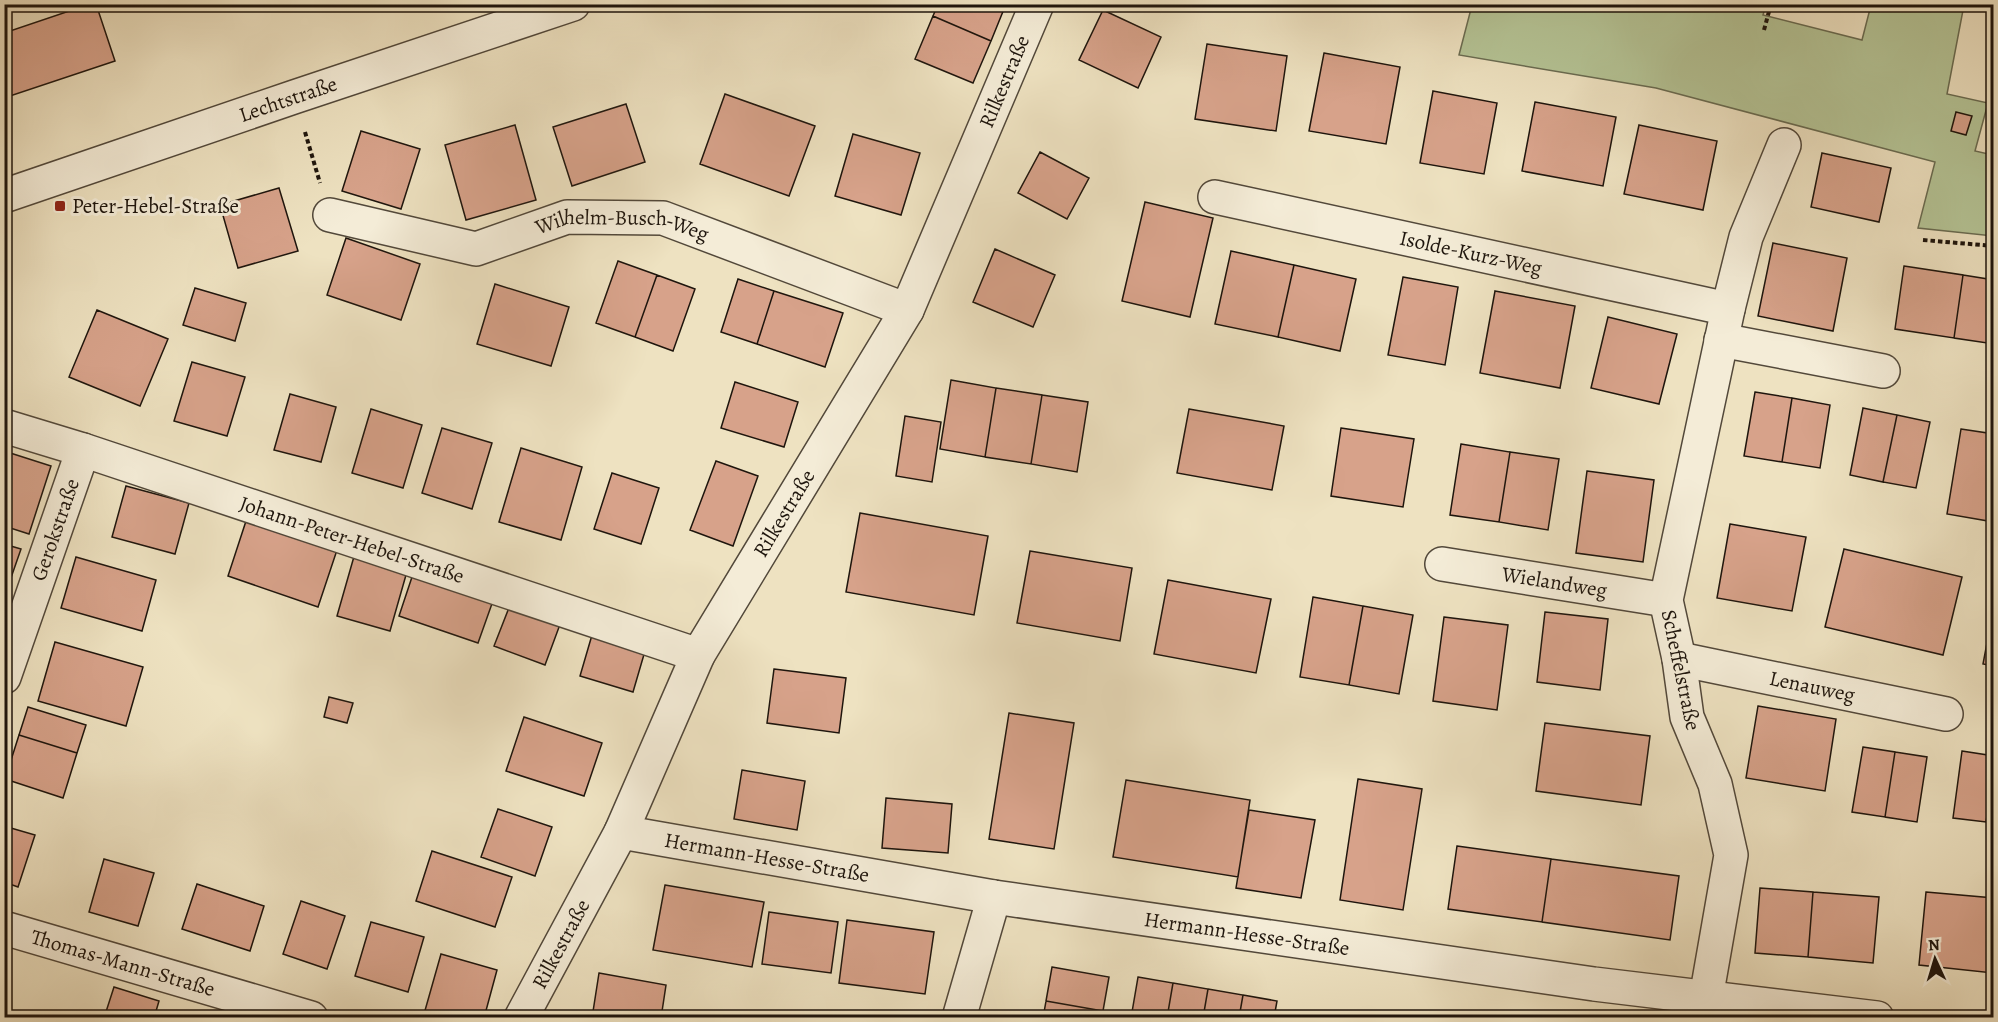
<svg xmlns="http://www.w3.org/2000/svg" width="1998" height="1022" font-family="Alegreya,serif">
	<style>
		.green { fill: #b5c496; stroke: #6a6c52; stroke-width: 1.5 }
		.building { fill: #d7a28a; stroke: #1e150d; stroke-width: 1.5 }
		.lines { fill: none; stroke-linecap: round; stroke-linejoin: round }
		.minor-casing { stroke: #52483a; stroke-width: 36 }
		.path { stroke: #1e150d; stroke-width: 4; stroke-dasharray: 4.5 3; stroke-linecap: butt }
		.minor { stroke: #f4ecd7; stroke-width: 33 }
		.poi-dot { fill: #8f2418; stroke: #f4ecd7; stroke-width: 2 }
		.labels { text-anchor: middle; stroke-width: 6; stroke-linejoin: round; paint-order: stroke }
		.street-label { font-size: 21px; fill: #1e150d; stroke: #f4ecd7 }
		.poi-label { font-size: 21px; fill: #1e150d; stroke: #f4ecd7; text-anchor: start }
	</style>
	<rect width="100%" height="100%" fill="#eee2c1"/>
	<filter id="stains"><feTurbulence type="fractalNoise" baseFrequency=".00333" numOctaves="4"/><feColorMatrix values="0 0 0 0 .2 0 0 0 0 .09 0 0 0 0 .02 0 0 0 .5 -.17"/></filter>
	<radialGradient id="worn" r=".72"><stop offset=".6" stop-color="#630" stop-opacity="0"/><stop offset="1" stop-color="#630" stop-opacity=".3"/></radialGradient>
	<path class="green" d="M1472,5h294l-3,10 99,25 9,-35h93l-17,89 41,9 -13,48 18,4v81l-75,-8 17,-66 -279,-74 -197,-33z"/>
	<path class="building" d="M90,4h6l19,57 -111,37v-65z
		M938,4h68l-15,37 -58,-25z
		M1103,10l58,27 -23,51 -59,-28z
		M933,16l58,25 -18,42 -58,-24z
		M1207,44l80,12 -11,75 -81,-12z
		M1324,53l76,14 -14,77 -77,-13z
		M1433,91l64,12 -13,71 -64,-11z
		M725,94l90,32 -26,70 -89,-32z
		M1535,102l81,15 -13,69 -81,-15z
		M626,104l19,58 -73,24 -19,-59z
		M1956,112l16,4 -6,19 -15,-4z
		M515,125l21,75 -70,20 -21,-75z
		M1639,125l78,16 -14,69 -79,-16z
		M361,131l59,18 -19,60 -59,-18z
		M853,134l67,19 -19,62 -66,-19z
		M1040,152l49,26 -22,41 -49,-26z
		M1822,153l69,15 -12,54 -68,-15z
		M279,188l19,63 -60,17 -18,-63z
		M1145,202l68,16 -23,99 -68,-16z
		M346,238l74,26 -19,56 -74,-25z
		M1773,243l74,15 -14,73 -75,-15z
		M995,249l60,26 -22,52 -60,-25z
		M1231,251l63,14 -16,72 -63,-13z
		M618,261l39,14 -22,62 -39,-14z
		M1294,265l62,14 -16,72 -62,-14z
		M1904,266l59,9 -9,63 -59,-9z
		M657,275l38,14 -22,62 -38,-14z
		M1963,275l31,5v64l-40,-6z
		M1403,277l55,10 -13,78 -57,-10z
		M738,279l36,12 -17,53 -36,-12z
		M495,284l74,23 -18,59 -74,-22z
		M195,288l51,15 -11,38 -52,-16z
		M774,291l69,22 -18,54 -68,-23z
		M1495,291l80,15 -15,82 -80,-15z
		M97,310l71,29 -28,67 -71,-29z
		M1608,317l69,17 -18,70 -68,-16z
		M192,362l53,15 -18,59 -53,-15z
		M951,380l45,8 -11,69 -45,-8z
		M735,382l63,20 -14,45 -63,-19z
		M996,388l46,7 -11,69 -46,-7z
		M1755,392l37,6 -10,64 -38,-6z
		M290,394l46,13 -15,55 -47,-12z
		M1042,395l46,7 -11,70 -46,-8z
		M1792,398l38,7 -10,63 -38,-6z
		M1863,408l34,7 -14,67 -33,-7z
		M371,409l51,16 -19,63 -51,-15z
		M1189,409l95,17 -12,64 -95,-17z
		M1897,415l33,7 -14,66 -33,-6z
		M905,416l36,6 -9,60 -36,-6z
		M442,428l50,15 -20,66 -50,-16z
		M1341,428l73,11 -11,68 -72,-11z
		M1961,429l33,5v88l-47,-8z
		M1461,444l49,8 -11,70 -49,-7z
		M521,448l61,19 -21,73 -62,-18z
		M4,451l47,15 -22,68 -25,-8z
		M1510,452l49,7 -11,71 -49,-8z
		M716,461l42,15 -25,70 -43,-16z
		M1587,471l67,9 -11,82 -67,-9z
		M612,473l47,15 -18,56 -47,-15z
		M126,486l63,17 -14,51 -63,-17z
		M860,513l128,23 -14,79 -128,-23z
		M247,518l91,29 -20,60 -90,-31z
		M1730,524l76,13 -14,74 -75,-13z
		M4,544l17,5 -16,46h-1z
		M1844,549l118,28 -19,78 -118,-28z
		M1030,551l102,17 -12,73 -103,-18z
		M355,553l53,15 -18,63 -53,-15z
		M76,557l80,23 -14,51 -81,-23z
		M414,571l80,27 -16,45 -79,-27z
		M1168,580l103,19 -15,74 -102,-19z
		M1313,597l50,9 -14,79 -49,-8z
		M512,600l50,19 -17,46 -51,-19z
		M1363,606l50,9 -14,79 -50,-9z
		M1994,606v60l-11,-2z
		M1545,612l63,7 -8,71 -63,-8z
		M1444,617l64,8 -11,85 -64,-9z
		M592,635l53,16 -12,41 -53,-16z
		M55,642l88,25 -17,59 -88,-25z
		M774,669l72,9 -7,55 -72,-10z
		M329,697l24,6 -6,20 -23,-6z
		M1758,706l78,13 -11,72 -79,-13z
		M28,707l58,18 -9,28 -58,-18z
		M1009,713l65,10 -20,126 -65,-10z
		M524,717l78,26 -18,53 -78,-25z
		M1545,723l105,13 -9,69 -105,-14z
		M19,735l58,18 -14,45 -58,-19z
		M1863,747l32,5 -10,65 -33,-5z
		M1962,751l32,5v14l-8,52 -33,-4z
		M1895,752l32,5 -10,65 -32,-5z
		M742,770l63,11 -8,49 -63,-11z
		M1994,770v53l-8,-1z
		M1358,779l64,10 -19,121 -63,-10z
		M1126,780l124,20 -12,77 -125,-20z
		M886,798l66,6 -4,49 -66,-5z
		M498,809l54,18 -17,49 -54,-19z
		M1249,810l66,10 -14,78 -65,-10z
		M4,826l31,9 -17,52 -14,-5z
		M1457,846l94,13 -9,63 -94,-13z
		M432,851l80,26 -17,50 -79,-26z
		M104,859l50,14 -16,53 -49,-14z
		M1551,859l128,17 -9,64 -128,-18z
		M197,884l67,22 -14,45 -68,-22z
		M665,885l99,17 -12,65 -99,-17z
		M1760,888l53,4 -5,65 -53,-4z
		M1813,892l66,5 -6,66 -65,-6z
		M1926,892l68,6 -1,75 -74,-8z
		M301,901l44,15 -18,53 -44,-15z
		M769,912l69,10 -7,51 -69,-9z
		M847,920l87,12 -9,62 -86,-11z
		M371,922l53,15 -16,55 -53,-16z
		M441,954l56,16 -13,48h-48l-12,-4z
		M1052,967l57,10 -6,34 -57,-10z
		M599,973l67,12 -5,33h-69z
		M1138,977l35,6 -6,35h-36z
		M1173,983l35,6 -5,29h-36z
		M114,987l45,14 -5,17h-50z
		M1208,989l35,6 -4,23h-36z
		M1243,995l34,6 -3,17h-35z
		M1046,1001l57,10 -2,7h-58z
		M205,1011l21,7h-23z
		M1334,1015l25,3h-25z"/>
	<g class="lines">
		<defs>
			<g id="minor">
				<path id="s1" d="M4,196l290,-99 279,-93"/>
				<path id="s2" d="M1215,197l513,112"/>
				<path id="s3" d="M330,215l146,34 91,-32 96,1 244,92"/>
				<path d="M1721,340l162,31"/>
				<path id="s4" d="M4,426l79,24 615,205"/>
				<path id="s5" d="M1442,564l224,36"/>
				<path id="s6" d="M1679,659l267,55"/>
				<path id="s7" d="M4,677l79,-227"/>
				<path id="s8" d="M621,832l373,65 600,87 283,34"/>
				<path id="s9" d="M4,928l307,90"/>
				<path d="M1706,998l25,-143 -16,-71 -28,-67 -8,-58 -13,-59 62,-291 18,-72 38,-92"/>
				<path id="s10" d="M521,1018l100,-186 77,-177 209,-345 130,-306"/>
				<path d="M959,1018l35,-121"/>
			</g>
		</defs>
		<use href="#minor" class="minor-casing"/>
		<path class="path" d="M1764,30l7,-26
			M305,132l15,51
			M1923,240l71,6"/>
		<use href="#minor" class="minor"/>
	</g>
	<rect class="poi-dot" x="54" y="200" width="12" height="12" rx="3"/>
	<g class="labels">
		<g class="street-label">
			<text dy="7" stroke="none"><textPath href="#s10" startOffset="1056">Rilkestraße</textPath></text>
			<text dy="7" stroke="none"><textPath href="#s1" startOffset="300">Lechtstraße</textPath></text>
			<text dy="7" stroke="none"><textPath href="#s3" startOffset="302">Wilhelm-Busch-Weg</textPath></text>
			<text dy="7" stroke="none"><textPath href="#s2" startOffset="262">Isolde-Kurz-Weg</textPath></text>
			<text dy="7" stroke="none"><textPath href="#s10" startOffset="570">Rilkestraße</textPath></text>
			<text dy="7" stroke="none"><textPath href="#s7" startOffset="156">Gerokstraße</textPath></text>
			<text dy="7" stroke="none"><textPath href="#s4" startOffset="366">Johann-Peter-Hebel-Straße</textPath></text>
			<text dy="7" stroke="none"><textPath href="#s5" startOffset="114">Wielandweg</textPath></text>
			<text transform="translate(1681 670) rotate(78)" y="7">Scheffelstraße</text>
			<text dy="7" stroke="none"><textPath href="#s6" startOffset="136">Lenauweg</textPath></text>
			<text dy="7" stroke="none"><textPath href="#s8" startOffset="148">Hermann-Hesse-Straße</textPath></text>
			<text dy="7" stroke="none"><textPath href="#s8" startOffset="634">Hermann-Hesse-Straße</textPath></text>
			<text dy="7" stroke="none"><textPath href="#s10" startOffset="84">Rilkestraße</textPath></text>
			<text dy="7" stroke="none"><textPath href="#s9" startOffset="124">Thomas-Mann-Straße</textPath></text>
		</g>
		<g class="poi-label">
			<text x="72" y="213">Peter-Hebel-Straße</text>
		</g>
	</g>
	<rect width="1998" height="1022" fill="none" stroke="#eee2c1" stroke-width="24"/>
	<rect x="6" y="6" width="1986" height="1010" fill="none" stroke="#1e150d" stroke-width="3"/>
	<rect x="12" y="12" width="1974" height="998" fill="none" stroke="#1e150d" stroke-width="1.5"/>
	<g transform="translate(1935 959) rotate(356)" stroke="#f4ecd7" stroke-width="4.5" paint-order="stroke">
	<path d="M0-4.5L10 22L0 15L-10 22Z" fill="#1e150d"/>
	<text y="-9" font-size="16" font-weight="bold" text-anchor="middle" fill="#1e150d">N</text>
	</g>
	<rect width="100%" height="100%" filter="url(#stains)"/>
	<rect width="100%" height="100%" fill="url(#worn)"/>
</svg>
